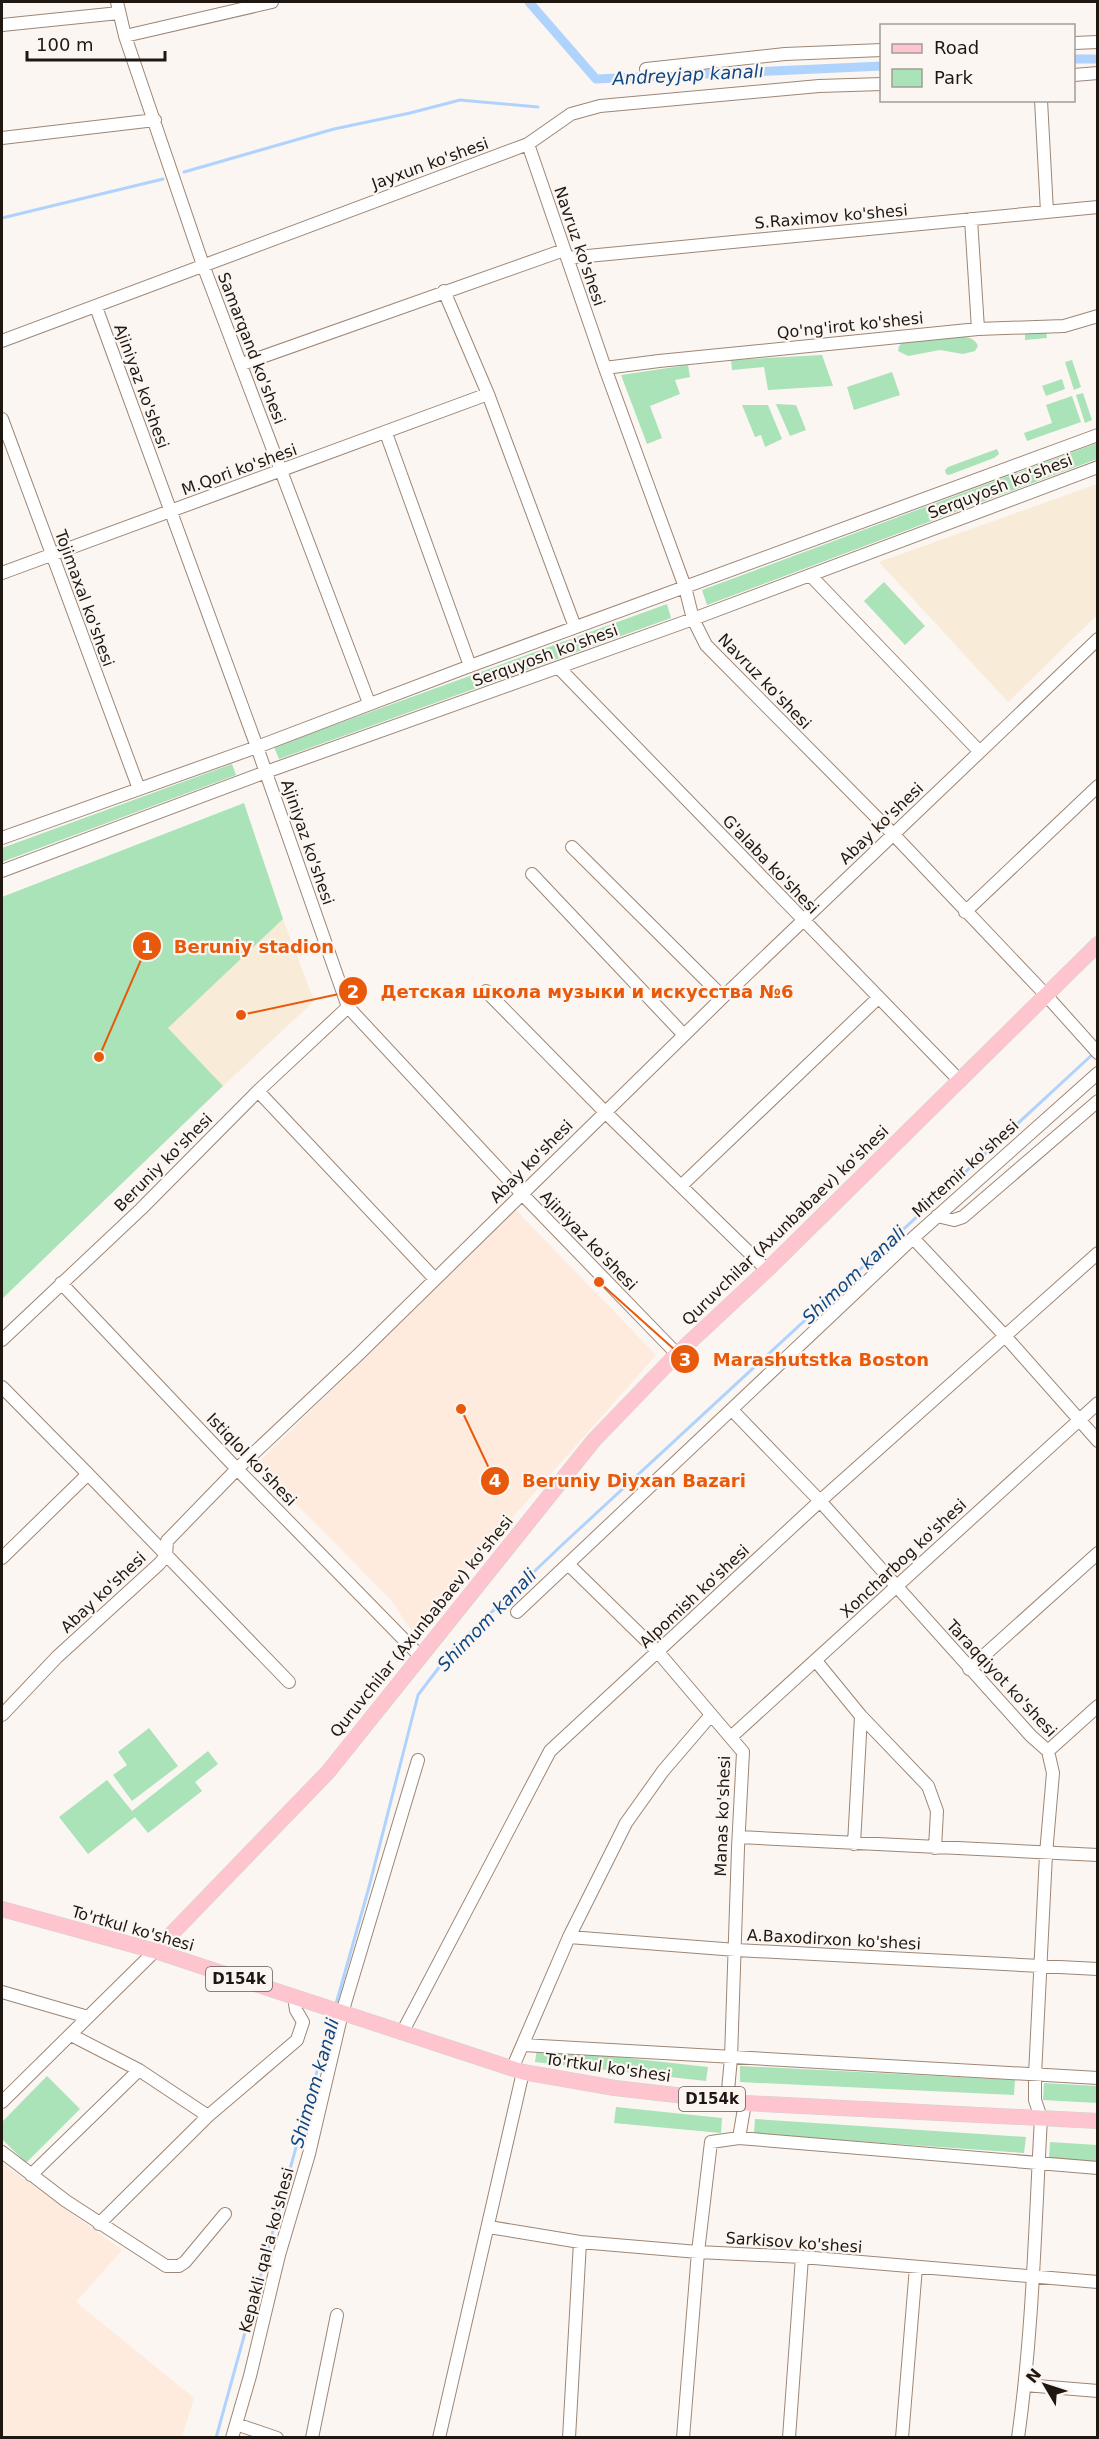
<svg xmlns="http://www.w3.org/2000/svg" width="1099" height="2439" font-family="'DejaVu Sans',sans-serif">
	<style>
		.built { fill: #feebdd }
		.education { fill: #f8ebd7 }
		.green { fill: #a9e3b7 }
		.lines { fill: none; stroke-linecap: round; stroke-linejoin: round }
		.stream { stroke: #b0d3fd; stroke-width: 3 }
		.canal { stroke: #b0d3fd; stroke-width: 9 }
		.minor-casing { stroke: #9d8675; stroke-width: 14 }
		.major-casing { stroke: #d2d1cf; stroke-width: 16 }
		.minor { stroke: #fff; stroke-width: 12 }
		.major { stroke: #fec5cf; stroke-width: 15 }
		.labels { text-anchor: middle; stroke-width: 4.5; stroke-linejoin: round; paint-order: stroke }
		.shield { fill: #fbf6f2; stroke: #625a54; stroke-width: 1.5 }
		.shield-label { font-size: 15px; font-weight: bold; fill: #201711 }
		.street-label { font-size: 16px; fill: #201711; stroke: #fbf6f2 }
		.water-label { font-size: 18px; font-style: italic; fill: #0d4885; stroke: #fbf6f2 }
		.leader { fill: none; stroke: #e8590c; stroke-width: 2 }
		.callout-dot { fill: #e8590c; stroke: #fbf6f2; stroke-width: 2 }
		.mark-label { font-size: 18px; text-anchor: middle; font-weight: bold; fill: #fff }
		.callout-label { font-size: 18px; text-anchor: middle; font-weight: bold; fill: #e8590c; stroke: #fbf6f2; stroke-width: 4.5; stroke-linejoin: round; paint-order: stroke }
	</style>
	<rect width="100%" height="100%" fill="#fbf6f2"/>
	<path class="built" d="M515,1209l141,146 -244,276 -22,-32 -133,-135z
		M2,2163l120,87 -46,52 118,96 -12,39h-180z"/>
	<path class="education" d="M1097,484v131l-89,87 -129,-140z
		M283,919l31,82 -91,85 -55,-58z"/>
	<path class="green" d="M1046,330l1,8 -22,2v-7z
		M963,337c6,0 12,2 15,9l-3,5 -12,3 -23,-4 -32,6 -10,-5 1,-5 3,-3z
		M822,355l11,31 -65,4 -4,-23 -32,3 -1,-10z
		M1072,360l9,27 -7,3 -9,-28z
		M688,365l2,12 -15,3 5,14 -30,12 12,32 -15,6 -26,-69z
		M892,372l8,23 -46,15 -7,-23z
		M1062,379l3,10 -19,7 -4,-10z
		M1083,393l9,27 -7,3 -9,-28z
		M1072,396l9,26 -54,19 -3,-8 28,-10 -6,-18z
		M776,404l20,1 10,25 -16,6z
		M742,405h26l14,34 -17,8 -4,-12 -6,2z
		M1097,443v16l-390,146 -5,-15z
		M997,449l2,5 -5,4 -45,17 -3,-1 -1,-4 3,-3z
		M884,582l41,44 -20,19 -41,-44z
		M667,604l4,14 -392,141 -5,-12z
		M232,764l4,11 -234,87v-14z
		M244,803l39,116 -115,109 55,58 -221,213v-402z
		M149,1728l29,38 -46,35 -19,-26 14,-10 -9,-13z
		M208,1751l10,13 -23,18 7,9 -54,42 -13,-16 -47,37 -29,-37 48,-37 25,31z
		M537,2048l171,19 -2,14 -171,-19z
		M740,2066l275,14 -1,15 -274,-13z
		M47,2076l33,33 -54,54 -24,-24v-17z
		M1044,2083l53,3v17l-54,-3z
		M616,2107l106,11 -1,15 -107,-10z
		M755,2119l271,18 -2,16 -270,-19z
		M1050,2142l47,3v17l-48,-3z"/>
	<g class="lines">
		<path class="stream" d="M184,172l150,-43 76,-16 50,-13 78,7
			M2,218l161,-39
			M336,2004l33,-117 49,-192 35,-46 110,-105 531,-491
			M216,2438l117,-425"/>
		<path class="canal" d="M529,2l67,77 286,-13
			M1074,59h24"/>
		<defs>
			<path id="minor" d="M117,2l8,34 78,229 166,438
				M2,25l117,-12
				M125,36l147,-34
				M1074,43l24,-1
				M646,69l139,-15 97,-4
				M1074,75l24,-2
				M1041,100l6,112
				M2,138l153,-18
				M528,144l77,224 80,219 8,32 13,26 188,190 151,159 53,59
				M971,219l7,110
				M567,258l531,-51
				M444,291l44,103 87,233
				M96,307l161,440 91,260 174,187 155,160
				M2,341l526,-197 43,-30 29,-8 219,-20 63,-2
				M242,364l322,-114
				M605,368l54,-7 319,-32 86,-3 34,-10
				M2,419l137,370
				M386,433l84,233
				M2,573l486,-179
				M810,575l169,176
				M559,668l401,413
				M2,838l255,-91 213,-81 628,-231
				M572,847l151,150
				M2,871l264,-99 427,-153 405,-152
				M532,874l152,161
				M965,912l133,-126
				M486,991l119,121 162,158
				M258,1091l176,187
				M681,1186l197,-188
				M937,1216l17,4 9,-3 135,-116
				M913,1238l92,98 93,105
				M61,1283l176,186 183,187
				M2,1340l139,-131 117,-118 90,-84
				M2,1387l86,87 201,208
				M732,1410l88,91 211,235 17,15 5,22 -7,81 -11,221v25l6,18c-6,106 -8,213 -23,320
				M2,1558l86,-84
				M568,1564l90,88 85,100 -5,96 -7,210 -4,43
				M517,1612l396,-374 185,-165
				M816,1661l45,55 67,70 9,25 -2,37
				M969,1669l129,-116
				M2,1715l55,-58 102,-93 7,-8 1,-15 70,-72 121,-114 365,-358 375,-358
				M731,1737l367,-334
				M1048,1751l50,-45
				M739,1837l359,18
				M854,1844l7,-128
				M569,1937l167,13 362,19
				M2,1992l86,25
				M402,2033l148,-282 270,-250 278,-248
				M71,2035l68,35 69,46
				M523,2045l575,33
				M512,2069l57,-132 57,-114 37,-52 48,-56
				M2,2102l153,-151
				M739,2138l359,30
				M2,2152l64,49 100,65h13l6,-4 40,-48
				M31,2175l108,-105
				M99,2224l109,-108 89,-76 6,-18 -7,-12 -2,-13
				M489,2227l91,15 118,10 104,5 296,25
				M1025,2385l73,6
				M236,2424l41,14
				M232,2438l18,-62 29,-121 30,-101 33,-141 76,-253
				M312,2438l25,-123
				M439,2438l84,-366
				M569,2438l11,-196
				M683,2438l15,-186 13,-110 28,-4 6,-35
				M789,2438l13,-181
				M902,2438l14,-171"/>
			<path id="major" d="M2,1909l153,42 368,121 92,16 130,15 353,18
				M155,1951l173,-179 266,-332 83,-86 90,-84 331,-326"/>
		</defs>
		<use href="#minor" class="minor-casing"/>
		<use href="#major" class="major-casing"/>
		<use href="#minor" class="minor"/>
		<use href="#major" class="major"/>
	</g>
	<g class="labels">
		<g class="shield">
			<rect x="206" y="1967" width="66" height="24" rx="4.5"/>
			<rect x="679" y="2087" width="66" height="24" rx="4.5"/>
		</g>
		<g class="shield-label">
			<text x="239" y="1984">D154k</text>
			<text x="712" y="2104">D154k</text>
		</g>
		<g class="street-label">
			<text transform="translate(430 163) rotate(-20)" y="6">Jayxun ko'shesi</text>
			<text transform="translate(831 216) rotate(-5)" y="6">S.Raximov ko'shesi</text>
			<text transform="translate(580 246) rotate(71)" y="6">Navruz ko'shesi</text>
			<text transform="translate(850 325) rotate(-6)" y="6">Qo'ng'irot ko'shesi</text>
			<text transform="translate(252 348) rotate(69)" y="6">Samarqand ko'shesi</text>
			<text transform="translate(142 386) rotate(70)" y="6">Ajiniyaz ko'shesi</text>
			<text transform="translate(239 469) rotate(-20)" y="6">M.Qori ko'shesi</text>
			<text transform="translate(1000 486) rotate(-21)" y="6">Serquyosh ko'shesi</text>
			<text transform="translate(85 598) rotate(70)" y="6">Tojimaxal ko'shesi</text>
			<text transform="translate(545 655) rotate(-20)" y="6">Serquyosh ko'shesi</text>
			<text transform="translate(765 681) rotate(46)" y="6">Navruz ko'shesi</text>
			<text transform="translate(881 823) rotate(-44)" y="6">Abay ko'shesi</text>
			<text transform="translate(308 842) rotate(71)" y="6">Ajiniyaz ko'shesi</text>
			<text transform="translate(771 864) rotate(46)" y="6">G'alaba ko'shesi</text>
			<text transform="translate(531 1161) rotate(-45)" y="6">Abay ko'shesi</text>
			<text transform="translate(163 1162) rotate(-45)" y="6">Beruniy ko'shesi</text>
			<text transform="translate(965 1168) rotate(-42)" y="6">Mirtemir ko'shesi</text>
			<text transform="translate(785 1225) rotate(-44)" y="6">Quruvchilar (Axunbabaev) ko'shesi</text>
			<text transform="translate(589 1240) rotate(46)" y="6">Ajiniyaz ko'shesi</text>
			<text transform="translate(252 1459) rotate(46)" y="6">Istiqlol ko'shesi</text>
			<text transform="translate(903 1558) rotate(-43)" y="6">Xoncharbog ko'shesi</text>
			<text transform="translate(103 1592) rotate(-43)" y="6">Abay ko'shesi</text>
			<text transform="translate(694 1596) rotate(-43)" y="6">Alpomish ko'shesi</text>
			<text transform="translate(421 1626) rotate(-51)" y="6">Quruvchilar (Axunbabaev) ko'shesi</text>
			<text transform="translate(1002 1678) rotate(47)" y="6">Taraqqiyot ko'shesi</text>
			<text transform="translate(722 1816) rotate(-88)" y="6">Manas ko'shesi</text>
			<text transform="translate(133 1928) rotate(16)" y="6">To'rtkul ko'shesi</text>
			<text transform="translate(834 1939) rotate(3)" y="6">A.Baxodirxon ko'shesi</text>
			<text transform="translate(608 2067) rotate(8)" y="6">To'rtkul ko'shesi</text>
			<text transform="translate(794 2242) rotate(4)" y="6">Sarkisov ko'shesi</text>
			<text transform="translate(266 2250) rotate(-75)" y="6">Kepakli qal'a ko'shesi</text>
		</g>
		<g class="water-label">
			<text transform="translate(688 75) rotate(-3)" y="6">Andreyjap kanalı</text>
			<text transform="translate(854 1275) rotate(-43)" y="6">Shimom kanali</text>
			<text transform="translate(487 1620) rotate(-46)" y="6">Shimom kanali</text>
			<text transform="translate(315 2083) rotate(-74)" y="6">Shimom kanali</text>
		</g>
	</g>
	<path class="leader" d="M99 1057L147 946M241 1015L353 991M599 1282L685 1359M461 1409L495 1481"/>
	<g class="callout-dot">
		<circle cx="99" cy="1057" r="6"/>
		<circle cx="241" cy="1015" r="6"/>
		<circle cx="599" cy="1282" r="6"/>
		<circle cx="461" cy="1409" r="6"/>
		<circle cx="147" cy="946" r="15"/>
		<circle cx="353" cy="991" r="15"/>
		<circle cx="685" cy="1359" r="15"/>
		<circle cx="495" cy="1481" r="15"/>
	</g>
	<g class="mark-label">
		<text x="147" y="953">1</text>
		<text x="353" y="998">2</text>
		<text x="685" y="1366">3</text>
		<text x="495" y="1487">4</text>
	</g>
	<g class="callout-label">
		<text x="254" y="953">Beruniy stadion</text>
		<text x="587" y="998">Детская школа музыки и искусства №6</text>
		<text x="821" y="1366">Marashutstka Boston</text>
		<text x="634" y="1487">Beruniy Diyxan Bazari</text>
	</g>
	<rect width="1099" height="2439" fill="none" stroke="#201711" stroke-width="6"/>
	<rect x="880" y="24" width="195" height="78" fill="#fbf6f2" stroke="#a39d98" stroke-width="1.5"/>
	<rect x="892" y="44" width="30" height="9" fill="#fec5cf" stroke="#a39d98" stroke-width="1.5"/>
	<text x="934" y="54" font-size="18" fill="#201711">Road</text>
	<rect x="892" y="69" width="30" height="18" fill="#a9e3b7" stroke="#a39d98" stroke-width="1.5"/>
	<text x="934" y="84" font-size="18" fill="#201711">Park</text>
	<g transform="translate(1045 2385) rotate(309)" stroke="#fbf6f2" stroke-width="4.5" paint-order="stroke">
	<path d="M0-4.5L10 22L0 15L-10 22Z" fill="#201711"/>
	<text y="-9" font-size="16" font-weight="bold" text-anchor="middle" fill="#201711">N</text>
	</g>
	<path d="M27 51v9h138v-9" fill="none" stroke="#201711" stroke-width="3"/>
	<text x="36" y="51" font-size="18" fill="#201711" stroke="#fbf6f2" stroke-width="4.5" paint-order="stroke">100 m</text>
</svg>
